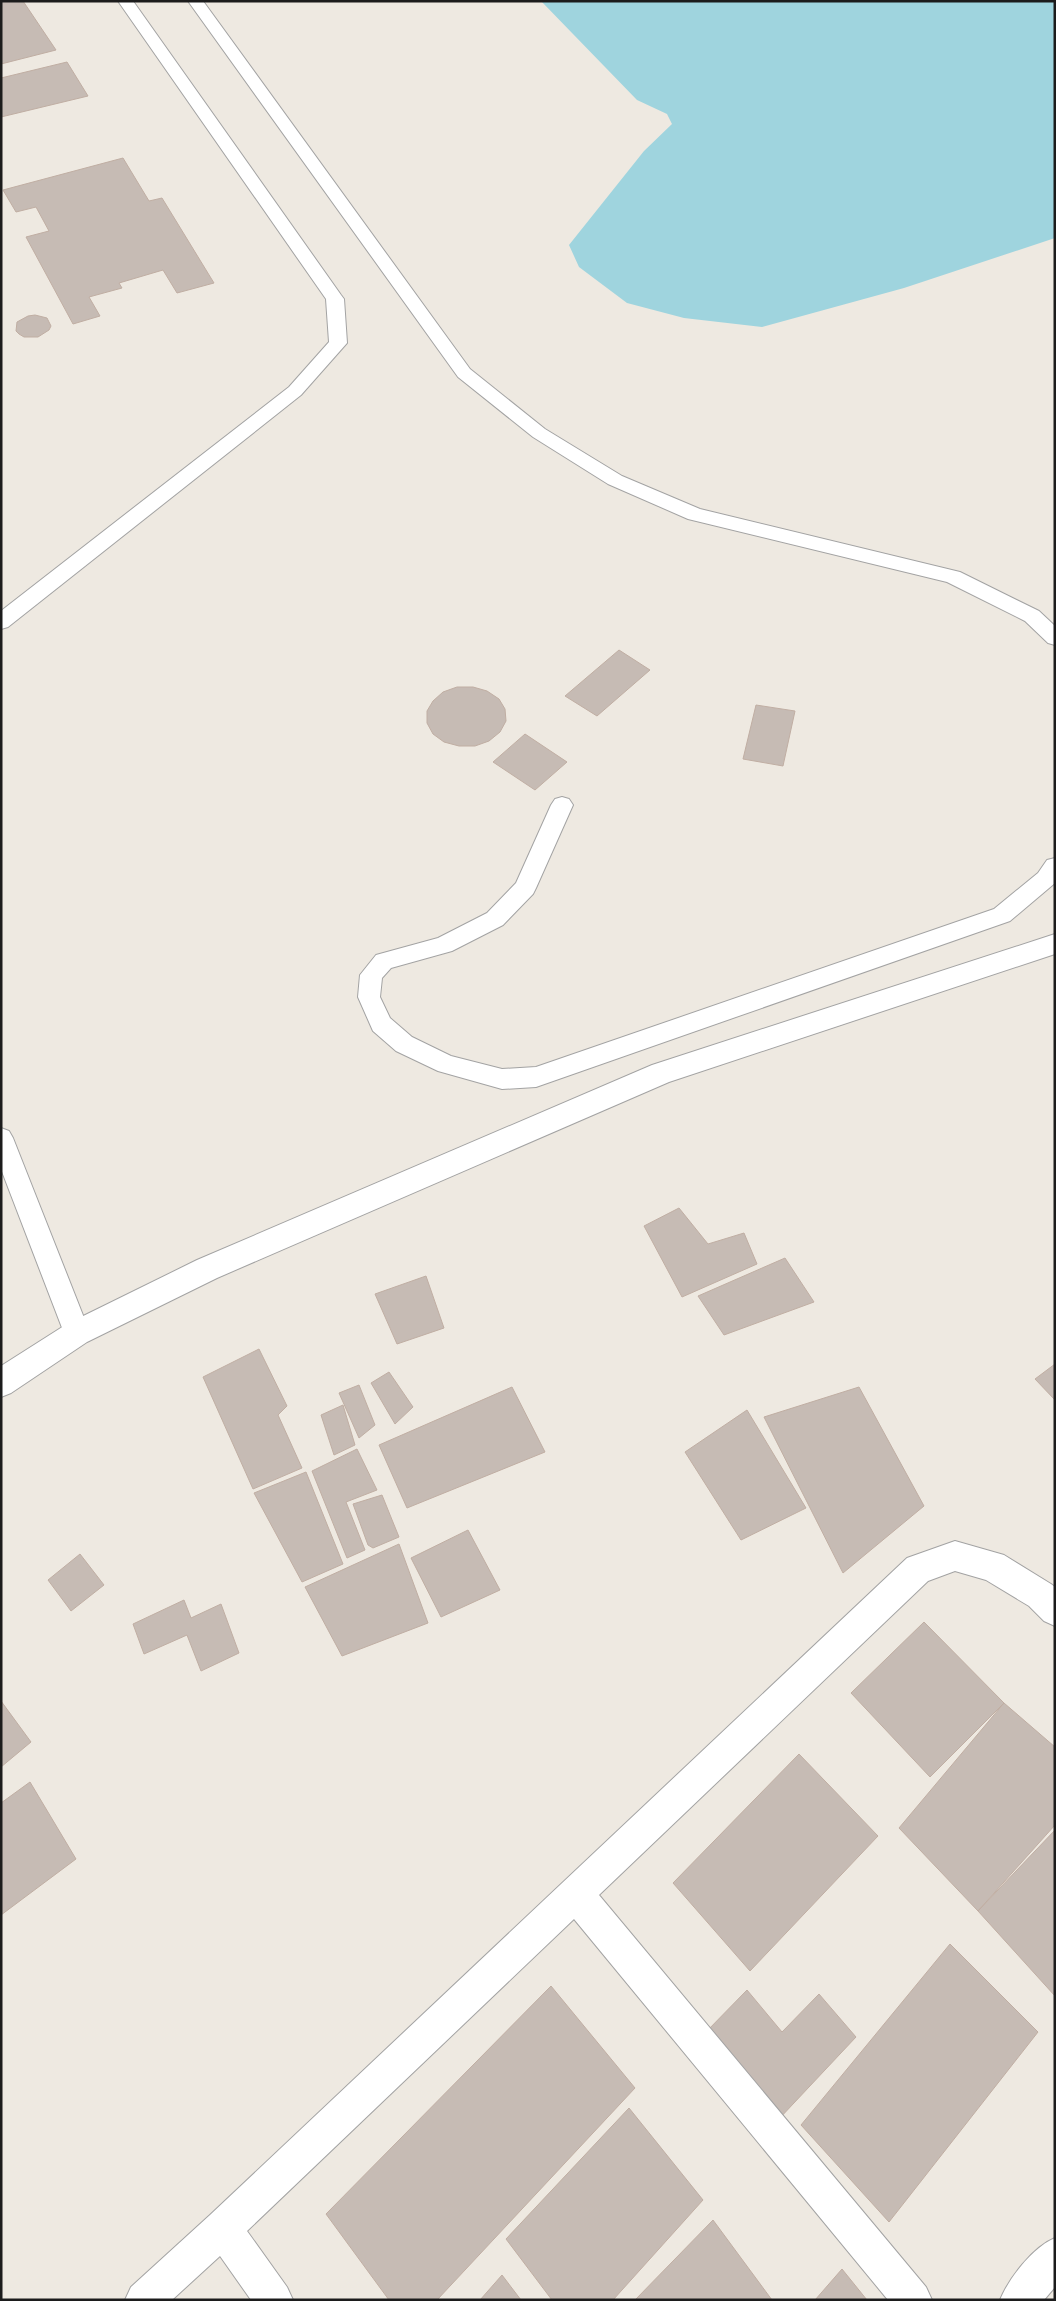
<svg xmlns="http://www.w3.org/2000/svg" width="1056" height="2301" font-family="Rubik,sans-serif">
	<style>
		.water { fill: #9fd4de }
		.building { fill: #c6bbb4; stroke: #c0aea3 }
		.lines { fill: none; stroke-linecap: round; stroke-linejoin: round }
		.service-casing { stroke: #a3a3a3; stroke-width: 2 }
		.minor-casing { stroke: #a3a3a3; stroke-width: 2 }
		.service { fill: #fff; fill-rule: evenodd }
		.minor { fill: #fff; fill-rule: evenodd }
	</style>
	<rect width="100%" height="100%" fill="#eee9e1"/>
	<path class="water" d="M541,1h514v237l-151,50 -142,39 -78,-9 -57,-15 -48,-36 -10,-22 75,-94 28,-27 -5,-10 -30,-14z"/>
	<path class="building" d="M1,1h22l33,49 -55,14z
		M67,62l21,34 -87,21v-39z
		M123,158l26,43 13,-3 52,85 -37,10 -14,-23 -44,13 3,5 -33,9 11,19 -27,8 -47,-87 23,-6 -13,-24 -20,5 -13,-22z
		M35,315l12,3 4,8 -2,4 -11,7h-14l-5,-3 -3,-3 1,-9 11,-6z
		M619,650l31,20 -53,46 -32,-20z
		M457,687h16l14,4 12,8 6,10 1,12 -6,11 -11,9 -14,5h-16l-15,-4 -11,-8 -6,-11v-12l6,-10 10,-9z
		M756,705l39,6 -12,55 -40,-7z
		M525,734l42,28 -32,28 -42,-28z
		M679,1208l29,36 36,-11 13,31 -75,33 -38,-71z
		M785,1258l29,44 -90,33 -26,-39z
		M426,1276l18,52 -47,16 -22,-50z
		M259,1349l28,57 -9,9 24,53 -49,21 -50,-112z
		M1055,1364v36l-20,-21z
		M389,1372l24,35 -18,17 -24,-41z
		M359,1385l16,40 -16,13 -20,-45z
		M512,1387l33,65 -138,56 -28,-63z
		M859,1387l65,119 -81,67 -79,-156z
		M343,1405l12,40 -21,10 -13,-40z
		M747,1410l59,98 -65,32 -56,-88z
		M357,1449l20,41 -31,12 19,48 -18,8 -35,-87z
		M306,1472l37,92 -41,18 -48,-89z
		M382,1495l17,42 -26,11 -5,-3 -15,-41z
		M468,1530l32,60 -59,27 -30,-59z
		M399,1544l29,79 -86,33 -37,-69z
		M80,1554l24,31 -33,26 -23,-31z
		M184,1600l7,18 30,-14 18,49 -38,18 -14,-36 -43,19 -11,-30z
		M924,1622l80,81 -74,74 -79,-84z
		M1,1701l30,41 -30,25z
		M1004,1703l51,44v78l-77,86 -79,-83z
		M799,1754l79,82 -128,135 -77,-88z
		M30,1782l46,77 -75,56v-112z
		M1055,1830v166l-77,-85z
		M950,1944l88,88 -149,190 -88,-97z
		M551,1986l84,102 -198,212h-48l-63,-86z
		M747,1990l35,42 37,-38 37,43 -78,83 -72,-88z
		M629,2108l74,92 -90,100h-61l-46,-61z
		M713,2220l59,80h-137z
		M842,2269l25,31h-52z
		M502,2275l19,25h-41z"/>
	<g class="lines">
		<defs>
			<path id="service" d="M118,1h15l208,294 3,4 3,44 -46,52 -293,232 -7,2v-18l288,-224 40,-45 -3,-43z
				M188,1h15l267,368 75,60 77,47 78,33 260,63 79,39 16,15v19l-7,-2 -23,-22 -78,-39 -259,-63 -80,-35 -75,-47 -75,-60z
				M562,797l7,2 4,6 -37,83 -3,6 -30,31 -51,26 -61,17 -9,10 -2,19 10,21 22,19 39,19 51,13 34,-2 458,-158 44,-36 9,-13 8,-2v25l-45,38 -474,166 -34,2 -64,-18 -42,-20 -23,-20 -15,-34 2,-22 16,-20 62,-17 49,-25 29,-30 35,-78 4,-6z
				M1,1128l8,3 4,7 77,195 -4,8 -9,4 -9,-4 -4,-8 -63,-164z"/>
			<path id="minor" d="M1055,934v20l-386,128 -452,196 -130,64 -76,51 -10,4v-31l66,-42 130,-64 455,-195z
				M955,1541l49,14 47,29 4,3v39l-11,-5 -15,-15 -43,-26 -31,-9 -27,10 -329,314 327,392 6,13h-44l-314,-381 -327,312 40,56 6,13h-42l-31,-44 -48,44h-47l6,-13 79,-72 697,-657z
				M1055,2238v49l-11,13h-44c9,-22 33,-53 55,-62z"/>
		</defs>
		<use href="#service" class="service-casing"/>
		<use href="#minor" class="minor-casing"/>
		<use href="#service" class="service"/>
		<use href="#minor" class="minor"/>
	</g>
	<rect width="1056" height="2301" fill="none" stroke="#1c1c1c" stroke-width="5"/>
</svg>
